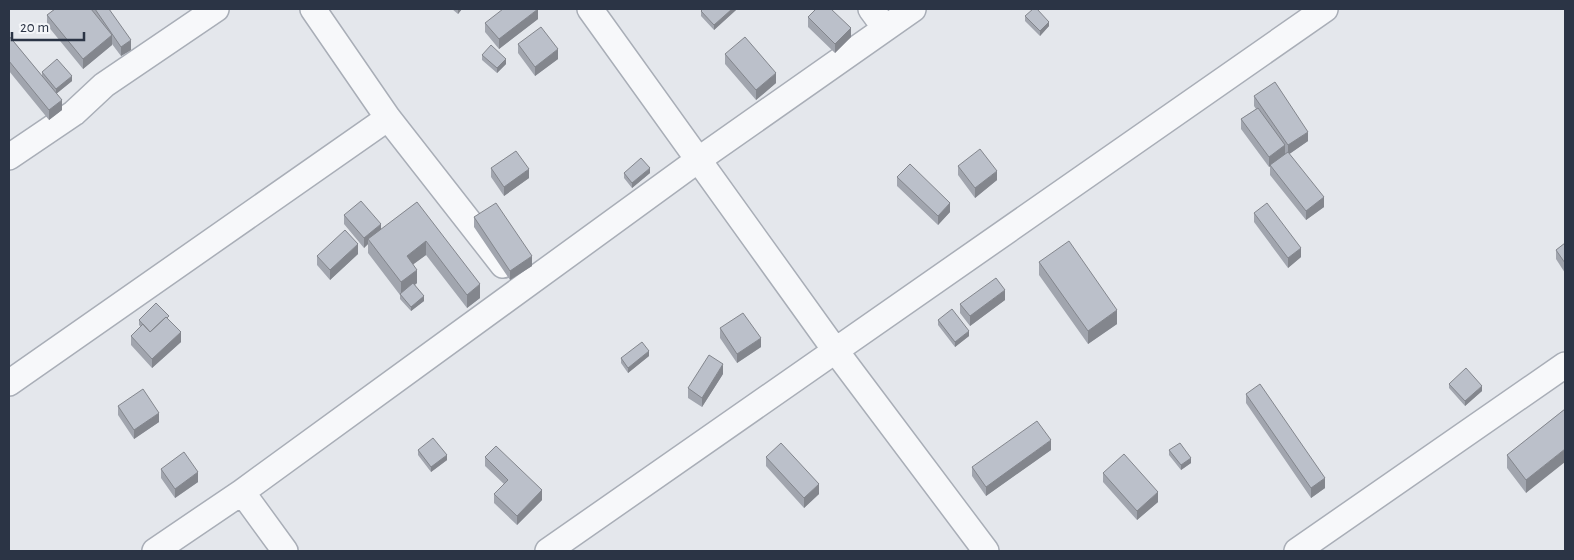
<svg xmlns="http://www.w3.org/2000/svg" width="1574" height="560" font-family="'Alegreya Sans',sans-serif">
	<style>
		.lines { fill: none; stroke-linecap: round; stroke-linejoin: round }
		.minor-casing { stroke: #a9aeb7; stroke-width: 28 }
		.minor { stroke: #f7f8fa; stroke-width: 25 }
		.wall { fill: #a1a5ae }
		.shaded-wall { fill: #83868d }
		.building { fill: #bbc0ca; stroke: #83868d }
	</style>
	<rect width="100%" height="100%" fill="#e4e7ec"/>
	<g class="lines">
		<defs>
			<path id="minor" d="M313,9l75,109 115,147
				M590,9l245,341 151,201
				M871,9l14,19
				M9,157l65,-44 30,-28 112,-76
				M9,383l379,-265
				M242,492l43,59
				M155,551l87,-59 456,-332 215,-151
				M548,551l777,-542
				M1297,551l268,-186"/>
		</defs>
		<use href="#minor" class="minor-casing"/>
		<use href="#minor" class="minor"/>
	</g>
	<path class="wall" d="M55,9h54l22,41 -10,6 -9,-12v1l-29,24 -36,-44v-10z
		M452,9h10l-4,5z
		M736,9v1l-22,20 -13,-14v-5z
		M1025,16l24,10 -9,10 -15,-15z
		M808,17l43,20 -16,16 -27,-26z
		M538,19l-39,30 -14,-17v-9z
		M9,36l33,40v-4l30,9 -16,13 6,16 -13,10 -40,-49z
		M518,44l40,15 -23,17 -17,-23z
		M725,54l51,29 -20,17 -31,-36z
		M482,55l24,9 -9,9 -15,-13z
		M1254,96l54,45 -19,13 35,53 -18,13 -36,-45v-9l-1,1 -28,-38v-10l15,-10 -2,-3z
		M958,166l39,14 -22,18 -17,-23z
		M491,168l38,10 -25,18 -13,-19z
		M624,173h26l-18,15 -8,-10z
		M897,177l53,35 -12,13 -41,-39z
		M417,202l63,96 -13,10 -41,-53 -13,9 4,19 -2,2 9,16 -13,10 -11,-12v-4l-32,-42v-9l-4,4 -20,-24v-9l37,15z
		M1254,213l47,44 -13,11 -34,-46z
		M474,217l58,49 -22,14 -36,-53z
		M1565,243v30l-9,-14v-9z
		M358,254l-28,26 -13,-15v-9z
		M1039,262l78,62 -29,20 -49,-69z
		M1005,300l-35,26 -10,-13v-9z
		M139,320h30l12,22 -29,26 -21,-23v-9l10,-9 -2,-2z
		M938,320l31,16 -14,11 -17,-22z
		M720,328l41,19 -24,16 -17,-25z
		M649,356l-21,17 -7,-10v-5z
		M723,374l-21,33 -14,-9v-10z
		M1449,384l33,7 -17,15 -16,-18z
		M1246,394l79,94 -14,10 -65,-95z
		M118,406l41,16 -25,17 -16,-24z
		M1565,409l-39,84 -19,-25v-13z
		M418,450l29,10 -16,12 -13,-17z
		M1051,450l-65,46 -14,-20v-9z
		M1169,450l22,13 -10,7 -12,-15z
		M485,457l57,43 -25,25 -23,-22v-9l10,-10 -19,-18z
		M766,457l53,37 -15,14 -38,-42z
		M161,469l37,13 -23,16 -14,-20z
		M1103,473l55,29 -21,18 -34,-38z"/>
	<path class="shaded-wall" d="M458,9h4l-4,5z
		M538,9v10l-39,30v-10z
		M732,9h4v1l-22,20v-5z
		M1049,22v4l-9,10v-5z
		M851,28v9l-16,16v-9z
		M112,35v10l-29,24v-10z
		M131,40v10l-10,6v-9z
		M558,49v10l-23,17v-9z
		M506,59v5l-9,9v-5z
		M776,73v10l-20,17v-10z
		M72,76v5l-16,13v-5z
		M62,100v10l-13,10v-10z
		M1308,132v9l-20,14v-10z
		M1285,145v10l-16,12v-10z
		M650,168v5l-18,15v-5z
		M529,169v9l-25,18v-9z
		M997,171v9l-22,18v-10z
		M1324,197v10l-18,13v-9z
		M950,203v9l-12,13v-9z
		M381,224v10l-13,5v5l-4,4v-10z
		M426,241v14l-19,14v-13z
		M358,244v10l-28,26v-10z
		M1301,248v9l-13,11v-10z
		M532,256v10l-22,14v-9z
		M417,270v13l-16,12v-13z
		M480,284v14l-13,10v-13z
		M1005,290v10l-35,26v-10z
		M424,296v5l-13,10v-4z
		M1117,310v14l-29,20v-13z
		M969,331v5l-14,11v-5z
		M181,332v10l-29,26v-9z
		M761,338v9l-24,16v-9z
		M649,351v5l-21,17v-5z
		M723,364v10l-21,33v-9z
		M1482,386v5l-17,15v-5z
		M159,413v9l-25,17v-9z
		M1051,440v10l-65,46v-9z
		M1565,449v13l-39,31v-13z
		M447,455v5l-16,12v-5z
		M1191,458v5l-10,7v-5z
		M198,472v10l-23,16v-9z
		M1325,478v10l-14,10v-10z
		M819,484v10l-15,14v-10z
		M542,490v10l-25,25v-9z
		M1158,492v10l-21,18v-9z"/>
	<path class="building" d="M55,9h36l21,26 -29,24 -36,-44z
		M95,9h14l22,31 -10,7z
		M503,9h35l-39,30 -14,-16z
		M703,9h29l-18,16 -13,-14z
		M816,9h15l20,19 -16,16 -27,-27z
		M1033,9h4l12,13 -9,9 -15,-15z
		M541,27l17,22 -23,18 -17,-23z
		M9,36l53,64 -13,10 -40,-49z
		M745,37l31,36 -20,17 -31,-36z
		M491,45l15,14 -9,9 -15,-13z
		M57,59l15,17 -16,13 -14,-17z
		M1275,82l33,50 -20,13 -34,-49z
		M1258,108l27,37 -16,12 -28,-38z
		M980,149l17,22 -22,17 -17,-22z
		M516,151l13,18 -25,18 -13,-19z
		M1288,152l36,45 -18,14 -36,-46z
		M641,158l9,10 -18,15 -8,-10z
		M910,164l40,39 -12,13 -41,-39z
		M361,201l20,23 -17,14 -20,-23z
		M417,202l63,82 -13,11 -41,-54 -19,15 10,14 -16,12 -33,-43z
		M496,203l36,53 -22,15 -36,-54z
		M1267,203l34,45 -13,10 -34,-45z
		M345,230l13,14 -28,26 -13,-14z
		M1069,241l48,69 -29,21 -49,-69z
		M1565,243v20l-9,-13z
		M996,278l9,12 -35,26 -10,-12z
		M413,283l11,13 -13,11 -11,-13z
		M156,303l13,13 -2,2 -1,-1 -16,15 -11,-12z
		M952,309l17,22 -14,11 -17,-22z
		M743,313l18,25 -24,16 -17,-26z
		M166,317l15,15 -29,27 -21,-23 12,-12 7,8z
		M642,342l7,9 -21,17 -7,-10z
		M709,355l14,9 -21,34 -14,-10z
		M1466,368l16,18 -17,15 -16,-17z
		M1260,384l65,94 -14,10 -65,-94z
		M143,389l16,24 -25,17 -16,-24z
		M1565,409v40l-39,31 -19,-25z
		M1037,421l14,19 -65,47 -14,-20z
		M433,438l14,17 -16,12 -13,-17z
		M781,443l38,41 -15,14 -38,-41z
		M1180,443l11,15 -10,7 -12,-15z
		M496,446l46,44 -25,26 -23,-22 14,-14 -23,-23z
		M184,452l14,20 -23,17 -14,-20z
		M1124,454l34,38 -21,19 -34,-38z"/>
	<rect width="1574" height="560" fill="none" stroke="#2b3445" stroke-width="20"/>
	<path d="M12 32v8h72v-8" fill="none" stroke="#2b3445" stroke-width="2.5"/>
	<text x="20" y="32" font-size="15" fill="#2b3445" stroke="#f4f6f9" stroke-width="4" paint-order="stroke">20 m</text>
</svg>
